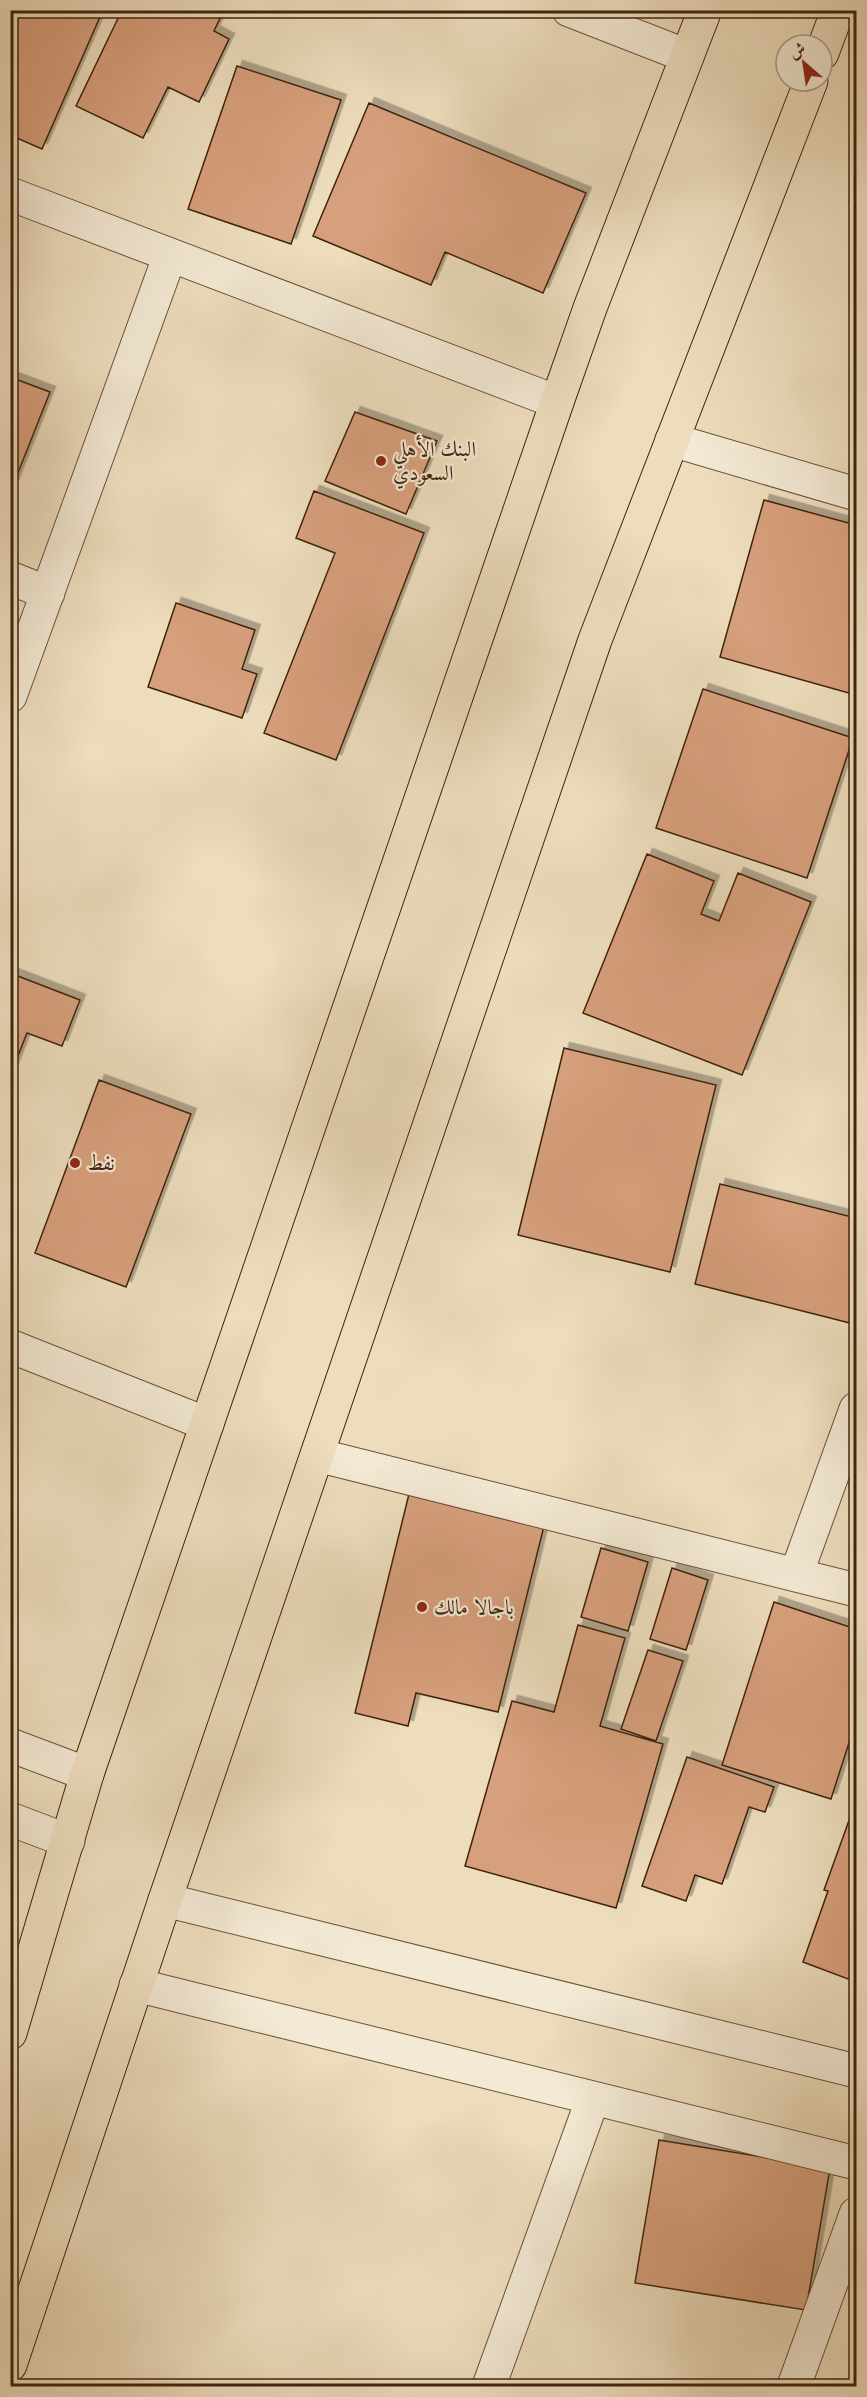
<svg xmlns="http://www.w3.org/2000/svg" width="867" height="2397" font-family="'Old Standard TT',Amiri,serif">
	<style>
		.building { fill: #d7a07c; stroke: #40230d; stroke-width: 1.5; filter: url(#shadow) }
		.lines { fill: none; stroke-linecap: round; stroke-linejoin: round }
		.minor-casing { stroke: #6b5239; stroke-width: 35 }
		.major-casing { stroke: #40230d; stroke-width: 35 }
		.minor { stroke: #f3e9d4; stroke-width: 33 }
		.major { stroke: #edddbd; stroke-width: 33 }
		.poi-dot { fill: #8f2418; stroke: #f3e9d4; stroke-width: 2 }
		.labels { text-anchor: middle; stroke-width: 4.5; stroke-linejoin: round; paint-order: stroke }
		.poi-label { font-size: 21px; fill: #40230d; stroke: #f3e9d4; text-anchor: start }
	</style>
	<defs>
		<filter id="shadow"><feDropShadow dx="5.5" dy="-5.5" stdDeviation="0" flood-color="#0004"/></filter>
	</defs>
	<rect width="100%" height="100%" fill="#edddbd"/>
	<filter id="stains"><feTurbulence type="fractalNoise" baseFrequency=".00333" numOctaves="4"/><feColorMatrix values="0 0 0 0 .2 0 0 0 0 .09 0 0 0 0 .02 0 0 0 .5 -.17"/></filter>
	<radialGradient id="worn" r=".72"><stop offset=".6" stop-color="#630" stop-opacity="0"/><stop offset="1" stop-color="#630" stop-opacity=".3"/></radialGradient>
	<path class="building" d="M10,10h93l-61,139 -32,-14z
		M122,10h102l-10,21 15,8 -30,63 -31,-15 -25,51 -67,-32z
		M237,66l104,34 -50,144 -103,-35z
		M369,103l217,90 -43,100 -98,-41 -14,33 -118,-49z
		M856,185v20l-7,-3z
		M10,377l40,15 -40,101z
		M355,412l82,29 -31,73 -81,-33z
		M314,491l110,42 -88,227 -72,-27 71,-180 -39,-15z
		M764,500l92,25v170l-136,-38z
		M176,603l79,27 -13,39 15,5 -15,44 -94,-31z
		M703,689l150,49 -46,140 -151,-50z
		M647,854l67,27 -13,33 18,7 19,-48 73,29 -69,173 -159,-62z
		M10,973l70,27 -18,46 -35,-13 -17,43z
		M564,1048l152,37 -46,187 -152,-37z
		M99,1080l92,34 -65,173 -91,-34z
		M720,1184l136,34v79l-6,26 -155,-39z
		M409,1494l135,32 -46,186 -82,-19 -8,33 -53,-13z
		M601,1548l47,14 -20,69 -47,-14z
		M672,1568l36,12 -22,70 -36,-11z
		M774,1602l82,27v92l-25,78 -109,-34z
		M578,1625l47,13 -25,88 63,18 -47,164 -151,-42 47,-165 42,11z
		M648,1650l35,11 -27,80 -35,-12z
		M687,1757l87,30 -9,25 -16,-5 -27,77 -27,-9 -9,26 -44,-15z
		M856,1801v181l-53,-20 25,-71 -4,-1z
		M659,2140l171,28 -24,142 -171,-27z"/>
	<g class="lines">
		<defs>
			<path id="minor" d="M569,10l118,46
				M10,194l547,208
				M672,440l184,54
				M10,578l38,15
				M10,696l160,-441
				M10,1346l197,78
				M317,1455l539,135
				M796,1575l60,-166
				M10,1745l77,29
				M10,1819l58,22
				M165,1900l691,171
				M136,1985l720,178
				M489,2386l104,-288
				M794,2386l62,-172"/>
			<path id="major" d="M822,53l16,-43
				M10,2033l77,-259 470,-1372 33,-94 115,-298
				M10,2365l155,-465 430,-1260 216,-559"/>
		</defs>
		<use href="#minor" class="minor-casing"/>
		<use href="#major" class="major-casing"/>
		<use href="#minor" class="minor"/>
		<use href="#major" class="major"/>
	</g>
	<g class="poi-dot">
		<circle cx="381" cy="461" r="6"/>
		<circle cx="75" cy="1163" r="6"/>
		<circle cx="422" cy="1607" r="6"/>
	</g>
	<g class="labels">
		<g class="poi-label">
			<text x="393" y="456">البنك الأهلي<tspan x="393" dy="24">السعودي</tspan></text>
			<text x="87" y="1170">نفط</text>
			<text x="434" y="1614">باجالا مالك</text>
		</g>
	</g>
	<rect width="867" height="2397" fill="none" stroke="#edddbd" stroke-width="36"/>
	<rect x="12" y="12" width="843" height="2373" fill="none" stroke="#40230d" stroke-width="3"/>
	<rect x="18" y="18" width="831" height="2361" fill="none" stroke="#40230d" stroke-width="1.5"/>
	<g transform="translate(804 63) rotate(331)"><circle r="28" fill="#f3e9d4" stroke="#ab9a84" stroke-width="1.5"/>
	<path d="M0-4.5L10 22L0 15L-10 22Z" fill="#8f2418"/>
	<text y="-9" font-size="16" font-weight="bold" text-anchor="middle" fill="#40230d">ش</text>
	</g>
	<rect width="100%" height="100%" filter="url(#stains)"/>
	<rect width="100%" height="100%" fill="url(#worn)"/>
</svg>
